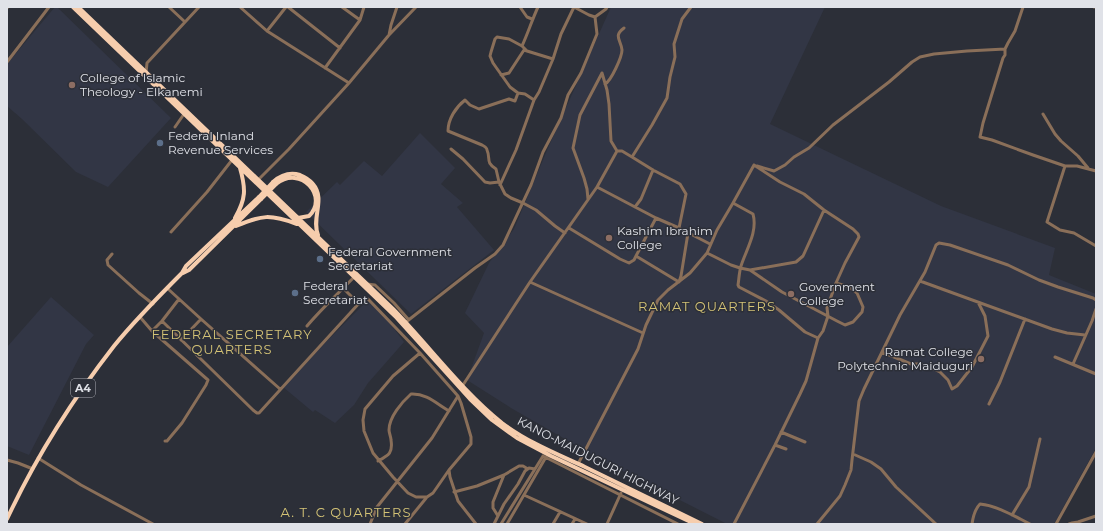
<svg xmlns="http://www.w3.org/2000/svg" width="1103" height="531" font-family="Montserrat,sans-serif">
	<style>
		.built { fill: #323645 }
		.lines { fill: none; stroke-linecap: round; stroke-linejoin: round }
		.minor { stroke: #8a6f59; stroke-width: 3 }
		.highway { stroke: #f6cdad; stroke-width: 4 }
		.highway-bridge { stroke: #f6cdad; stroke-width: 4 }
		.education-dot { fill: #8d6e63; stroke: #2c2f38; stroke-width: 1.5 }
		.service-dot { fill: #5c6f8a; stroke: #2c2f38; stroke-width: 1.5 }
		.labels { text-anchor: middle; stroke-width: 3; stroke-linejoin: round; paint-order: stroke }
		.shield { fill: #2c2f38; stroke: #aaacb3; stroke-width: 1 }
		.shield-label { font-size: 11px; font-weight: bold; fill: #e0e2e8 }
		.poi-label { font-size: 12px; fill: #e0e2e8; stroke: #2c2f38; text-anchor: start }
		.street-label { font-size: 12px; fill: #e0e2e8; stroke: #2c2f38 }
		.neighbourhood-label { font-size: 13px; letter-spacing: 1px; fill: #d4c376; stroke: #2c2f38 }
	</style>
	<rect width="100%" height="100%" fill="#2c2f38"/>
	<path class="built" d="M55,7h2l114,111 -63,69 -32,-15 -54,-53 -15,-13v-42z
		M611,7h214l-55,117 171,82 114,42 -6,27 47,19v154l-42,76h-327l-122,-62 -94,-54 -44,-28 17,-47 -19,-20 24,-50 25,-34 34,-81z
		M420,133l35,35 -14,16 22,19 -6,4 37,43 -83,64 -105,-102 31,-30 3,3 24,-24 18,15z
		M51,297l43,38 -8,9 -57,111 -22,-9v-99z
		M368,300l19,19 17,23 -36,41 -14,22 -19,18 -20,-13 -2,2 -30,-25 43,-45z"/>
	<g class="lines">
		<path class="minor" d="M169,7l16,15
			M240,7l27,24 82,52
			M288,7l52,41
			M342,7l18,13
			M520,7l7,10 5,2
			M574,7l15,8 6,2 11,-8 1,-2
			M1023,7l-8,24 -7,12 -3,6v6l-2,3 -20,65 -3,14 12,3 41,15 32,11h12l19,5
			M1094,7h2
			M7,8l1,-1
			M267,31l19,-24
			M389,35l2,-10 6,-18
			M522,46c6,-13 10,-26 16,-39
			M7,62l42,-55
			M325,68l35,-48 4,-13
			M146,73l1,-10 52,-56
			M602,73l5,17 2,14 2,37 6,10
			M501,75l8,-2 15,-23 3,1
			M605,84c6,-3 17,-27 17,-34 -1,-10 -9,-14 2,-22
			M518,93l-3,8 -6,-2 -30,10 -9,-4 -5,-5c-9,7 -17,19 -17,31l34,14c2,1 5,3 5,5 4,9 -2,12 9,19l3,13 6,12 6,4 12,5 13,7 19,16 10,7
			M534,100l-9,-6 -7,-1 -8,-6 -17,-24 -3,-7 1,-4 4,-13 2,-2 12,2 13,7 5,5 26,8
			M1043,114l12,20 6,7 17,15 10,12
			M175,127l9,-13
			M451,149l12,10 22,23 5,1 9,-1
			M617,151h5l10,6 21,13 27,14 6,10 -7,34
			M632,157l20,-32 15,-27 3,-21 5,-20 -1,-13 8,-25 9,-12
			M757,166l17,5 11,-6 9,-8 15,-9 24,-23 56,-43 23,-20 8,-5 14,-3 33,-3 38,-2
			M1065,166l-18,56 13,8 14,3 22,13
			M258,180l31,-31 60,-66 40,-48 27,-28
			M500,185l16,-35 18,-50 5,-8 14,-33 8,-25 13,-27
			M597,187l59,31 23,10 31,16
			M588,199l-1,-10 -3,-11 -11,-30 7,-33 22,-42
			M733,203l20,11c5,18 -7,36 -12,52 -2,7 -2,13 -3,19l1,2 27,14 13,9 26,22 13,6
			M635,207l6,-8 12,-29
			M569,228l51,31 9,4 5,-3 2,-4 20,-38
			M171,232l36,-40 25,-32
			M707,253l24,12 9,3 10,2 46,-8 7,-6 21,-46
			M112,254l-5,6 1,5 31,28 14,11
			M636,256l43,26 2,-6 7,-43
			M750,270l32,22 55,29 8,4 8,-3 9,-10 1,-5 -6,-14 -8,-6 -13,-4
			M920,281l132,48 15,4 18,2
			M530,282l113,51
			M367,284l8,1 19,18 14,16
			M167,288l34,31 79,70
			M344,289l15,15
			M140,317l12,14 56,49 -2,5 -24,38 -15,18h-2
			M162,321l91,89 4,3h2l103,-113 3,-2 3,1 52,54 38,43 3,7 10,34v7l-22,26 -16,23 -6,4 -22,27
			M406,322l69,-54 20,-14 8,-9 28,-60 12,-33 18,-34 7,-23 13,-22 16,-39 -2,-17
			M307,326c15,-18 33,-34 49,-51
			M152,331l10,-10 17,-22
			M181,340l20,-21
			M882,352l29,12h8l6,1 15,7 8,8 4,9 5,-3 15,-19 16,-31 -3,-20 -7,-14
			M420,353l-27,23 -28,33 -2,11 1,11 9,22 20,24 15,16 8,4h11
			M1055,357l41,17
			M1073,364l19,-43 4,-12
			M463,385l67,-103 67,-95 20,-36
			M989,404l11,-22 25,-63
			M781,432l24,10
			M775,445l11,4
			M853,454l18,8 10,7 15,18 40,37
			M543,456l135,68
			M38,458l43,27 72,39
			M7,460l11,3 15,6
			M378,461c11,-6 15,-8 13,-21 0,-3 -2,-7 -2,-10 0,-13 13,-28 22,-36 15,-1 26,10 38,17
			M578,464l60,-115 8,-24 12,-25 10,-10 22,-17 17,-20 10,-23 16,-27 21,-38
			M449,470l1,7 8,24 18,23
			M454,492l23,-6 27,-11 15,-9h4l5,3
			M524,495l63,29
			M1012,515l17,-28 11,-48
			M498,516l-5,-8v-6l11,-27
			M370,524l7,-17 55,-69 26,-42
			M494,524l10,-20 14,-20 7,-13 4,-3 6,1
			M501,524l42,-68
			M507,524l39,-67
			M553,524l7,-12
			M572,524l3,-5
			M607,524l14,-31
			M734,524l41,-79 25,-51 6,-13 12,-43 5,-7 5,-15 -1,-8 9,-25 9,-20 14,-26 -1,-3 -5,-5 -29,-19 -20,-16 -24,-12 -26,-17
			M817,524l23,-28 5,-11 6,-15 1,-10 7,-59 5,-12 36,-74 25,-43 11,-27 3,-2 11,2 58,20 31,15 19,7 35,11 3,2
			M972,524c1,-7 3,-15 8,-20 18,2 34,12 50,20
			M1056,524l40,-72
			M1069,524l3,-1 6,-1 18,-6"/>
		<path class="highway" d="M73,7l322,309 75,83 22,21 25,18 34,18 144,68
			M78,7l315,302c37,38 68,81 109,114 25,19 55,31 83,44 39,19 78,38 117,57
			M273,182c8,-7 17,-10 27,-7 5,2 9,4 13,9 13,15 -2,34 5,51
			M276,184c25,-20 53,13 33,32l-11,2
			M235,218c11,-19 11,-29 5,-50
			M236,226c26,-11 34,-12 61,-2
			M183,273l6,-3 72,-71
			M7,519c29,-62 65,-119 107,-173 21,-26 45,-50 68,-73l4,-7 73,-69"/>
		<path class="highway-bridge" d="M259,197l14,-15
			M261,199l15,-15"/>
	</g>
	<g class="education-dot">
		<circle cx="72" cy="85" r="4"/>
		<circle cx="609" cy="238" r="4"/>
		<circle cx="791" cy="294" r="4"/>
		<circle cx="981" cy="359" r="4"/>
	</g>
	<g class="service-dot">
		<circle cx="160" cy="143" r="4"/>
		<circle cx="320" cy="259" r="4"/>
		<circle cx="295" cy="293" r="4"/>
	</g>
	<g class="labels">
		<rect class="shield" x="71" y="379" width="24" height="18" rx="3"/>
		<g class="shield-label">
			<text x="83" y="392">A4</text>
		</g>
		<g class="poi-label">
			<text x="80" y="82">College of Islamic<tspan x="80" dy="14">Theology - Elkanemi</tspan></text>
			<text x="168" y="140">Federal Inland<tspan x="168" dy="14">Revenue Services</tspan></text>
			<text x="617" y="235">Kashim Ibrahim<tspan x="617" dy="14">College</tspan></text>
			<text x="328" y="256">Federal Government<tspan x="328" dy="14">Secretariat</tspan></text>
			<text x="303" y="290">Federal<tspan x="303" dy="14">Secretariat</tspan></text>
			<text x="799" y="291">Government<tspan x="799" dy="14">College</tspan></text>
			<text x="973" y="356" text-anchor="end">Ramat College<tspan x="973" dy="14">Polytechnic Maiduguri</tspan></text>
		</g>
		<g class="street-label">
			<text transform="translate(598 461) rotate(27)" y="4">KANO-MAIDUGURI HIGHWAY</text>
		</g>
		<g class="neighbourhood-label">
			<text x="707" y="311">RAMAT QUARTERS</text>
			<text x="232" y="339">FEDERAL SECRETARY<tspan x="232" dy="15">QUARTERS</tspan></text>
			<text x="346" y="517">A. T. C QUARTERS</text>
		</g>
	</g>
	<rect width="1103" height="531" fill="none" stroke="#e0e2e8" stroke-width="16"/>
</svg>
